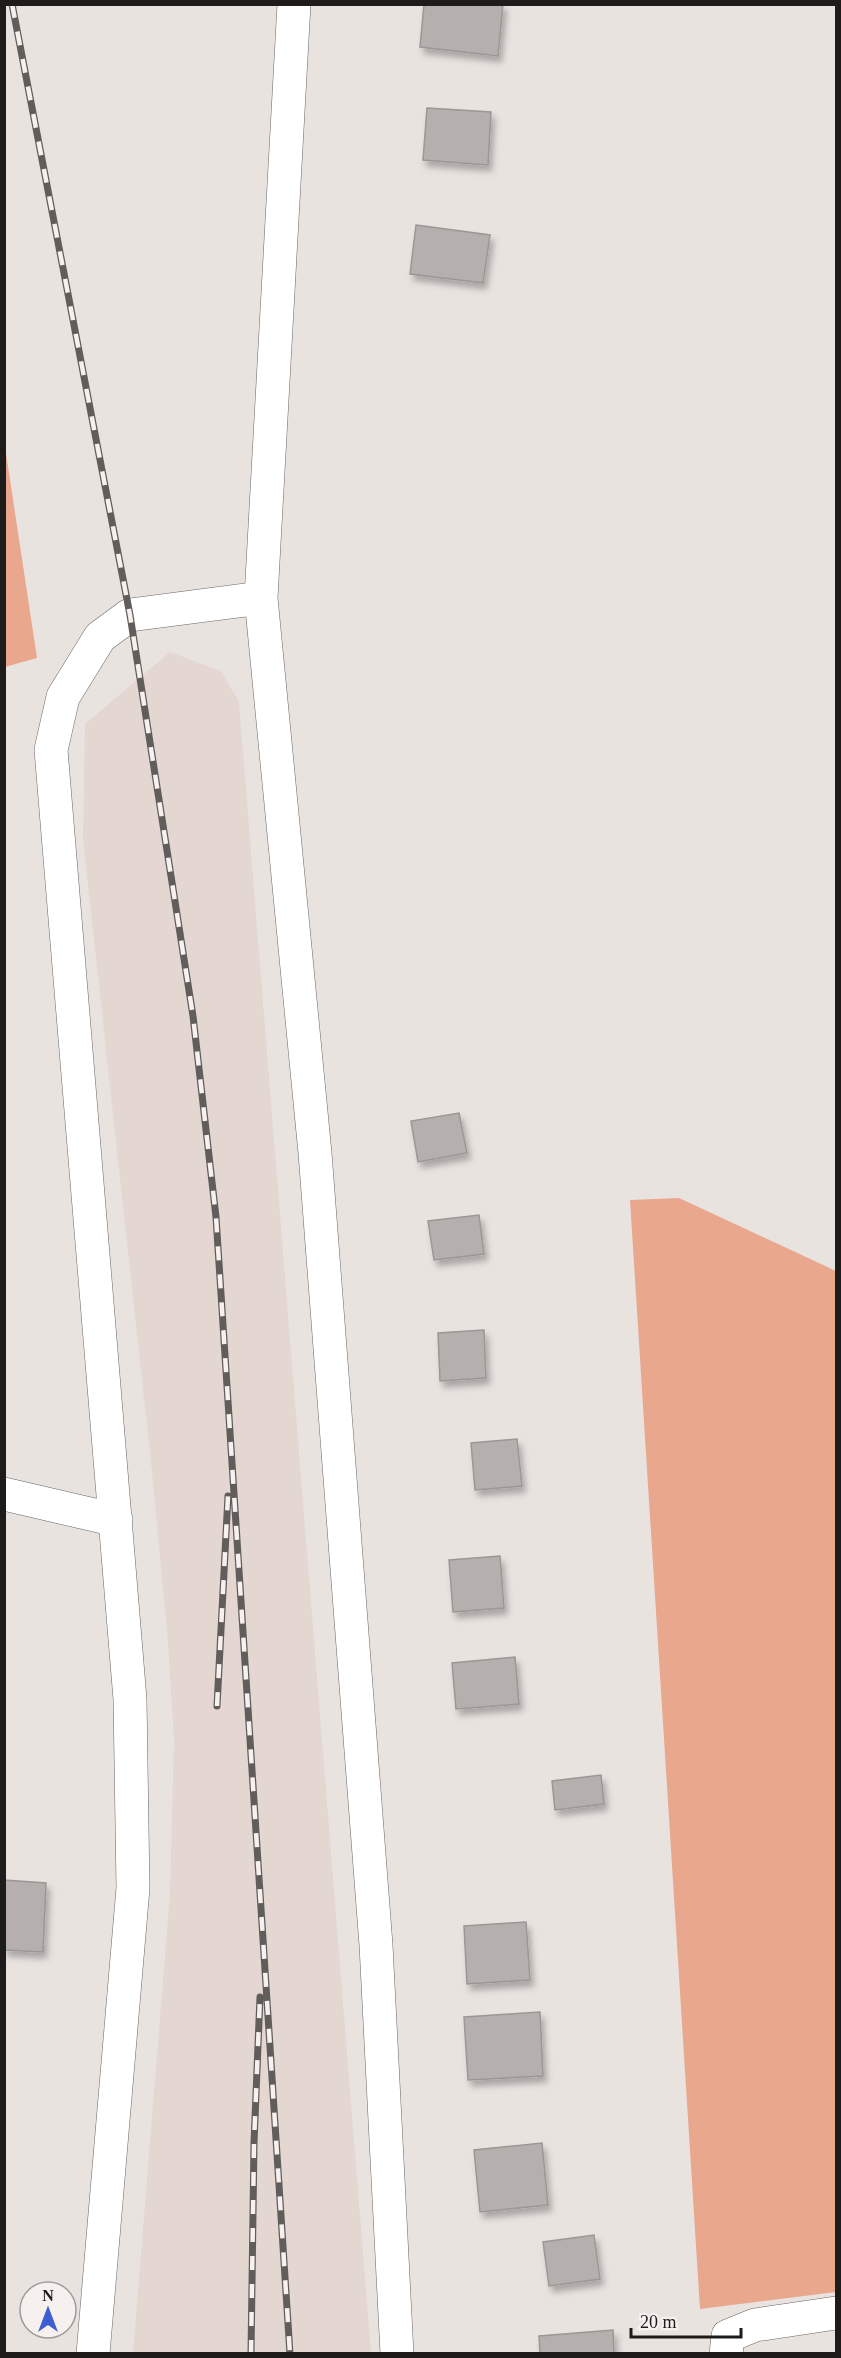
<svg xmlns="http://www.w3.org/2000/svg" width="841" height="2358" font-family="'Times New Roman',serif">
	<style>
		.built { fill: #e4d6d1 }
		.green { fill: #e9a78e }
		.building { fill: #b5afad; stroke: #9c9794; stroke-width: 1.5; filter: url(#shadow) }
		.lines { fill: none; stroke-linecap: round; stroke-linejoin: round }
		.minor-casing { stroke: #6b6563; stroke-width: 34 }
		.minor { stroke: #fff; stroke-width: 33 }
		.rail-casing { stroke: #605d5b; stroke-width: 7 }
		.rail { stroke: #f6f0ee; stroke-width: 4.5; stroke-dasharray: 14; stroke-linecap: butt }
	</style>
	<defs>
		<filter id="shadow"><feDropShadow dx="3.5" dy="6" stdDeviation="3" flood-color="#0004"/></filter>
	</defs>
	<rect width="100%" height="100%" fill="#e9e3e0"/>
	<path class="built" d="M170,652l51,19 18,31 132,1651h-238l37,-459 4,-154 -6,-98 -16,-170 -69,-633 2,-115z"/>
	<path class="green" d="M4,440l33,218 -32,9h-1z
		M679,1198l157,73v1021l-136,17 -70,-1109z"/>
	<path class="building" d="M424,4h79l-5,52 -78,-9z
		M427,108l64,4 -3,53 -65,-5z
		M416,225l74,10 -7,48 -73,-9z
		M459,1113l8,40 -49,9 -7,-41z
		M479,1215l5,39 -50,6 -6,-39z
		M484,1330l2,48 -46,3 -2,-48z
		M517,1439l5,47 -47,4 -4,-47z
		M500,1556l4,52 -51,4 -4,-52z
		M515,1657l4,47 -63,5 -4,-46z
		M601,1775l3,29 -49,6 -3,-29z
		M4,1880l42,3 -3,69 -39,-2z
		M526,1922l4,58 -63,4 -3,-58z
		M540,2012l3,64 -75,4 -4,-63z
		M542,2143l6,62 -68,7 -6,-62z
		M594,2235l6,44 -51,7 -6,-44z
		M613,2330l1,24h-74l-1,-18z"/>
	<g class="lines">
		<defs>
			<path id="minor" d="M294,4l-33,594 54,555 61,792 21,409
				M4,1494l112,26
				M93,2354l40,-466 -3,-189 -79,-949 12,-53 37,-60 30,-22 131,-17
				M726,2354l2,-18 27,-11 81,-12"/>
		</defs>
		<use href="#minor" class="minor-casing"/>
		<use href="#minor" class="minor"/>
		<defs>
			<path id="rail" d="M12,4l118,611 63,401 23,201 74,1137
				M217,1706l11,-210
				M251,2354l3,-211 6,-146"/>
		</defs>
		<use href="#rail" class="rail-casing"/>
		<use href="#rail" class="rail"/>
	</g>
	<rect width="841" height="2358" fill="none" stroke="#1e1c1b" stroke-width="12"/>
	<g transform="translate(48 2310)"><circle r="28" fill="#f6f0ee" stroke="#a09b9a" stroke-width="1.5"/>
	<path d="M0-4.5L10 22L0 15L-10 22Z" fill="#3e5fd1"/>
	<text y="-9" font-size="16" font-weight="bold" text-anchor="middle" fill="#1e1c1b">N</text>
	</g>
	<path d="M631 2328v9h110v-9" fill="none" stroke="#1e1c1b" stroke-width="3"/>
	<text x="640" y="2328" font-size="18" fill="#1e1c1b" stroke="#f6f0ee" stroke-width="4.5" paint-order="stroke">20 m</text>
</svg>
